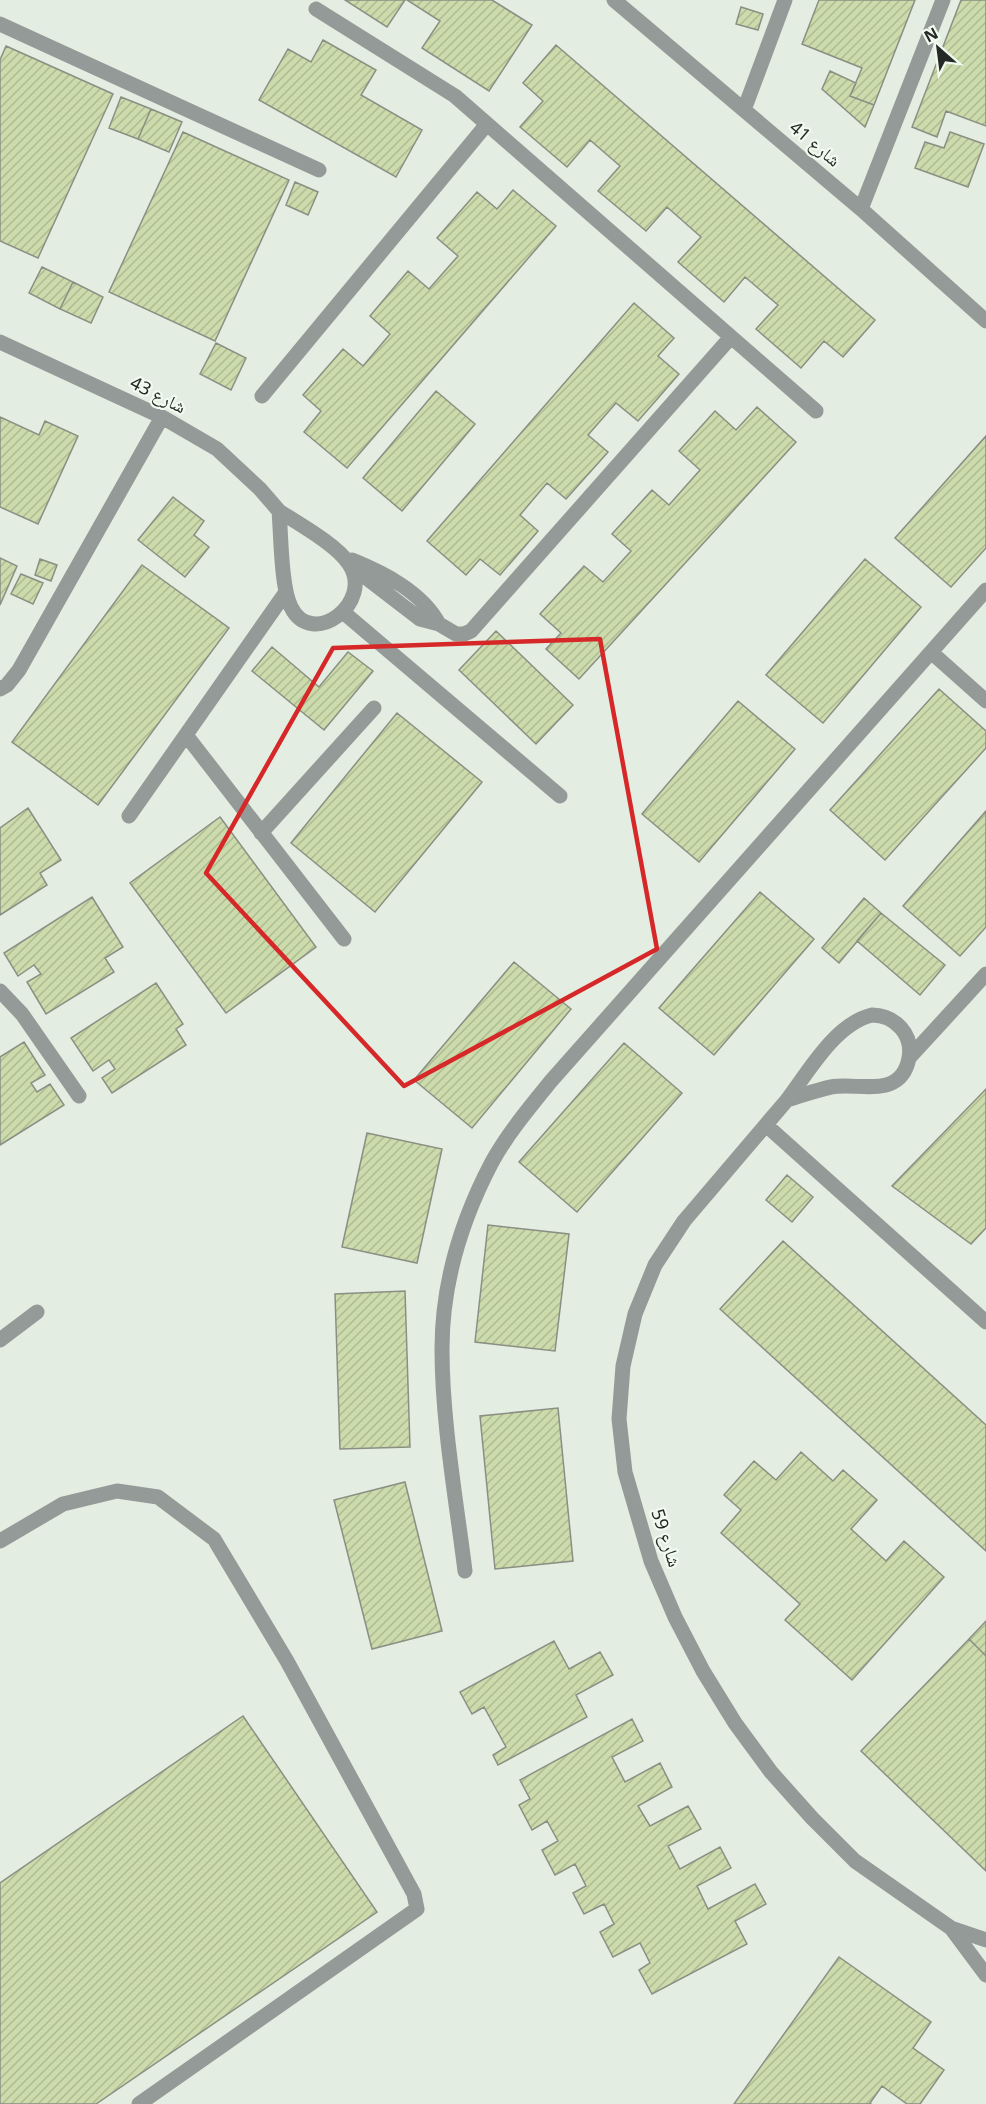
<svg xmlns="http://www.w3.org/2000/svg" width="986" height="2104" font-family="'Noto Sans','Noto Naskh Arabic',sans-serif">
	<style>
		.building { fill: url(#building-hatch); stroke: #8b8f83; stroke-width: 1.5 }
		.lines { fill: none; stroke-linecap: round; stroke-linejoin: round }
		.minor { stroke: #949a97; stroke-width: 15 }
		.marked { fill: none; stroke: #d62828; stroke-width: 4.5; stroke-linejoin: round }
		.labels { text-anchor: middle; stroke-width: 4.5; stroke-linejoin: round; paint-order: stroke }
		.street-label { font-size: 18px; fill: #262a26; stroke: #f0faef }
	</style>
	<defs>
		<pattern id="building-hatch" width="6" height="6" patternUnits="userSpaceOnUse" patternTransform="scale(1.5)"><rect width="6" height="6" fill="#cbdbab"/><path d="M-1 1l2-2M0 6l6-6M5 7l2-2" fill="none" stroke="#aebc93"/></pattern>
	</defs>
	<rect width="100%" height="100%" fill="#e3ede2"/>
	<path class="building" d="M345,0h60l-18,27z
		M407,0h85l40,25 -43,66 -67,-43 18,-27z
		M819,0h96l-41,105 -24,-9 12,-28 -60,-24z
		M961,0h25v126l-40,-15 -9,26 -25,-10z
		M741,7l22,7 -5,16 -22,-6z
		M323,40l53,30 -15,25 61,35 -26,47 -137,-77 29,-51 23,13z
		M556,45l319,275 -32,37 -19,-16 -23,27 -45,-39 22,-24 -33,-28 -21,25 -46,-40 23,-25 -34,-30 -21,24 -48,-40 22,-25 -30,-26 -23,27 -47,-40 23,-26 -20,-18z
		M6,46l107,48 -75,164 -38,-17v-181z
		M830,71l26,12 -6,13 24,9 -9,22 -43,-38z
		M121,97l30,12 -13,30 -29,-11z
		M151,109l31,13 -13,30 -31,-13z
		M183,132l106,48 -74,161 -106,-49z
		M950,132l34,12 -16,43 -53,-19 10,-26 19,6z
		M295,182l23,10 -10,23 -22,-10z
		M513,190l43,36 -209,242 -43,-36 17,-21 -18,-16 40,-46 20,17 27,-32 -20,-18 38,-45 21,18 29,-33 -21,-18 40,-46 20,17z
		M42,267l31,15 -13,27 -31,-16z
		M73,282l30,15 -12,26 -31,-14z
		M634,303l40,35 -16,18 21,18 -41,47 -22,-18 -28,32 20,17 -42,47 -19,-16 -27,32 18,16 -38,44 -20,-16 -14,16 -39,-34z
		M216,343l30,15 -15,32 -31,-16z
		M436,391l39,33 -73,87 -39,-33z
		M757,407l39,35 -217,237 -33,-30 15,-16 -21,-19 44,-48 19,16 28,-31 -19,-17 40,-44 17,15 31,-35 -21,-19 36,-40 21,19z
		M0,417l39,18 6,-14 33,15 -40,88 -38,-17z
		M986,436v112l-35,39 -56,-49z
		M173,497l31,24 -10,14 15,12 -24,30 -47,-37z
		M0,558l17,8 -17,39z
		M40,559l17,6 -6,16 -16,-6z
		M865,559l56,48 -98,116 -57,-48z
		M142,565l87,63 -131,177 -86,-63z
		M21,574l22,9 -10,21 -22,-10z
		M496,631l77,74 -37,39 -77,-74z
		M272,647l47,40 29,-35 25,19 -49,59 -72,-59z
		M939,689l47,42v17l-101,112 -55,-50z
		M738,701l57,48 -96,113 -57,-48z
		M397,713l85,69 -107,130 -84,-69z
		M28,808l33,52 -21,13 7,12 -47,30v-87z
		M986,811v116l-26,29 -57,-50z
		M220,817l96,130 -90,66 -96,-130z
		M760,892l54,47 -100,116 -55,-47z
		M92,897l31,50 -18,11 9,14 -68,42 -19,-32 14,-8 -7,-9 -16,11 -14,-23z
		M864,898l17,15 -42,50 -17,-15z
		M881,913l64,52 -25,30 -63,-54z
		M514,962l57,47 -99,119 -58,-48z
		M156,983l27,41 -7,5 10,16 -74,48 -10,-15 13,-9 -6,-9 -16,11 -22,-33z
		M24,1042l21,33 -14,8 6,9 13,-8 14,21 -64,40v-88z
		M624,1043l58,50 -105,119 -58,-50z
		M986,1089v139l-15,16 -79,-58z
		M367,1133l75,16 -25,114 -75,-16z
		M787,1175l26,22 -21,25 -26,-22z
		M488,1225l81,9 -14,117 -80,-9z
		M783,1241l203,184v126l-266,-242z
		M405,1291l5,156 -70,2 -5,-155z
		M558,1408l15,153 -78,8 -15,-153z
		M801,1452l32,29 10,-11 34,30 -26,29 35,32 18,-20 40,36 -92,103 -67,-60 15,-16 -79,-71 20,-23 -17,-15 30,-34 22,19z
		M405,1482l37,149 -70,18 -38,-149z
		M986,1621v35l-17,-17z
		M969,1639l17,17v215l-125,-120z
		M554,1641l15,28 31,-17 13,23 -37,20 11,22 -89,48 -5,-10 13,-8 -22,-40 -12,7 -12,-22z
		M243,1716l134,196 -281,192h-96v-221z
		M632,1719l11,22 -31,16 13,25 35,-19 12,24 -34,19 12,20 38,-20 13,23 -33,17 12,23 40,-22 11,21 -34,18 11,23 47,-25 11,20 -31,17 12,23 -95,50 -13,-24 11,-7 -10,-20 -27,14 -13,-25 14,-8 -10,-20 -20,10 -11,-21 13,-7 -11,-22 -20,11 -13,-25 16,-9 -11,-20 -15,9 -13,-25 11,-6 -10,-19z
		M839,1957l92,65 -18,26 31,22 -24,34h-13l-25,-18 -12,17 1,1h-137z"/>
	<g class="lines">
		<path class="minor" d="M614,0l247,209 125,112
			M316,9l139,87 361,315
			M0,24l319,146
			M744,110l41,-110
			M861,209l82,-209
			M0,342l162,75 55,32 43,40 19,22
			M262,396l225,-272
			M279,511c20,13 58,34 70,53 26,38 -37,86 -58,43 -10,-19 -10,-73 -12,-96z
			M352,560c32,13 70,32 87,64
			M351,566l69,53 19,5 17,10h8l7,-3 260,-294
			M343,612l217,184
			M931,652l55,49
			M0,689l7,-4 12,-15 143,-253
			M186,735l158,204
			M129,816l157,-224
			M261,833l113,-125
			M0,991l22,23 57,82
			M872,1015c12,0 21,4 29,13 7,8 10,19 8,30 -8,42 -50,24 -78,29 -15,3 -30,9 -44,13 22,-29 48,-76 85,-85z
			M909,1058l77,-84
			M787,1100l-103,121 -29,44 -20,49 -12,52 -4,53 6,53 26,89 24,56 28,54 32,52 36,49 41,46 43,43 96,67 35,12
			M766,1125l220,197
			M0,1340l37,-28
			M0,1541l63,-37 54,-13 41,6 56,42 73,122 127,233 3,15 -278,195
			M465,1571c-9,-72 -23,-150 -23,-222 0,-65 20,-130 50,-187 16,-29 38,-55 59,-81l435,-491
			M951,1928l35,47"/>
	</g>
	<path class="marked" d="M600,639l57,310 -253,137 -198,-213 127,-225z"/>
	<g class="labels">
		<g class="street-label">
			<text transform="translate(815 144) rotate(40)" y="6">شارع 41</text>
			<text transform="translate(158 395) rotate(27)" y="6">شارع 43</text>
			<text transform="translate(666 1538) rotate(72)" y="6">شارع 59</text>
		</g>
	</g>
	<g transform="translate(938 48) rotate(332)" stroke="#f0faef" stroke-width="4.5" paint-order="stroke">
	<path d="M0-4.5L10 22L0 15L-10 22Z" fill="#262a26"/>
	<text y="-9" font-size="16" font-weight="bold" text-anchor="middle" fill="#262a26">N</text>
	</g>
</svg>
